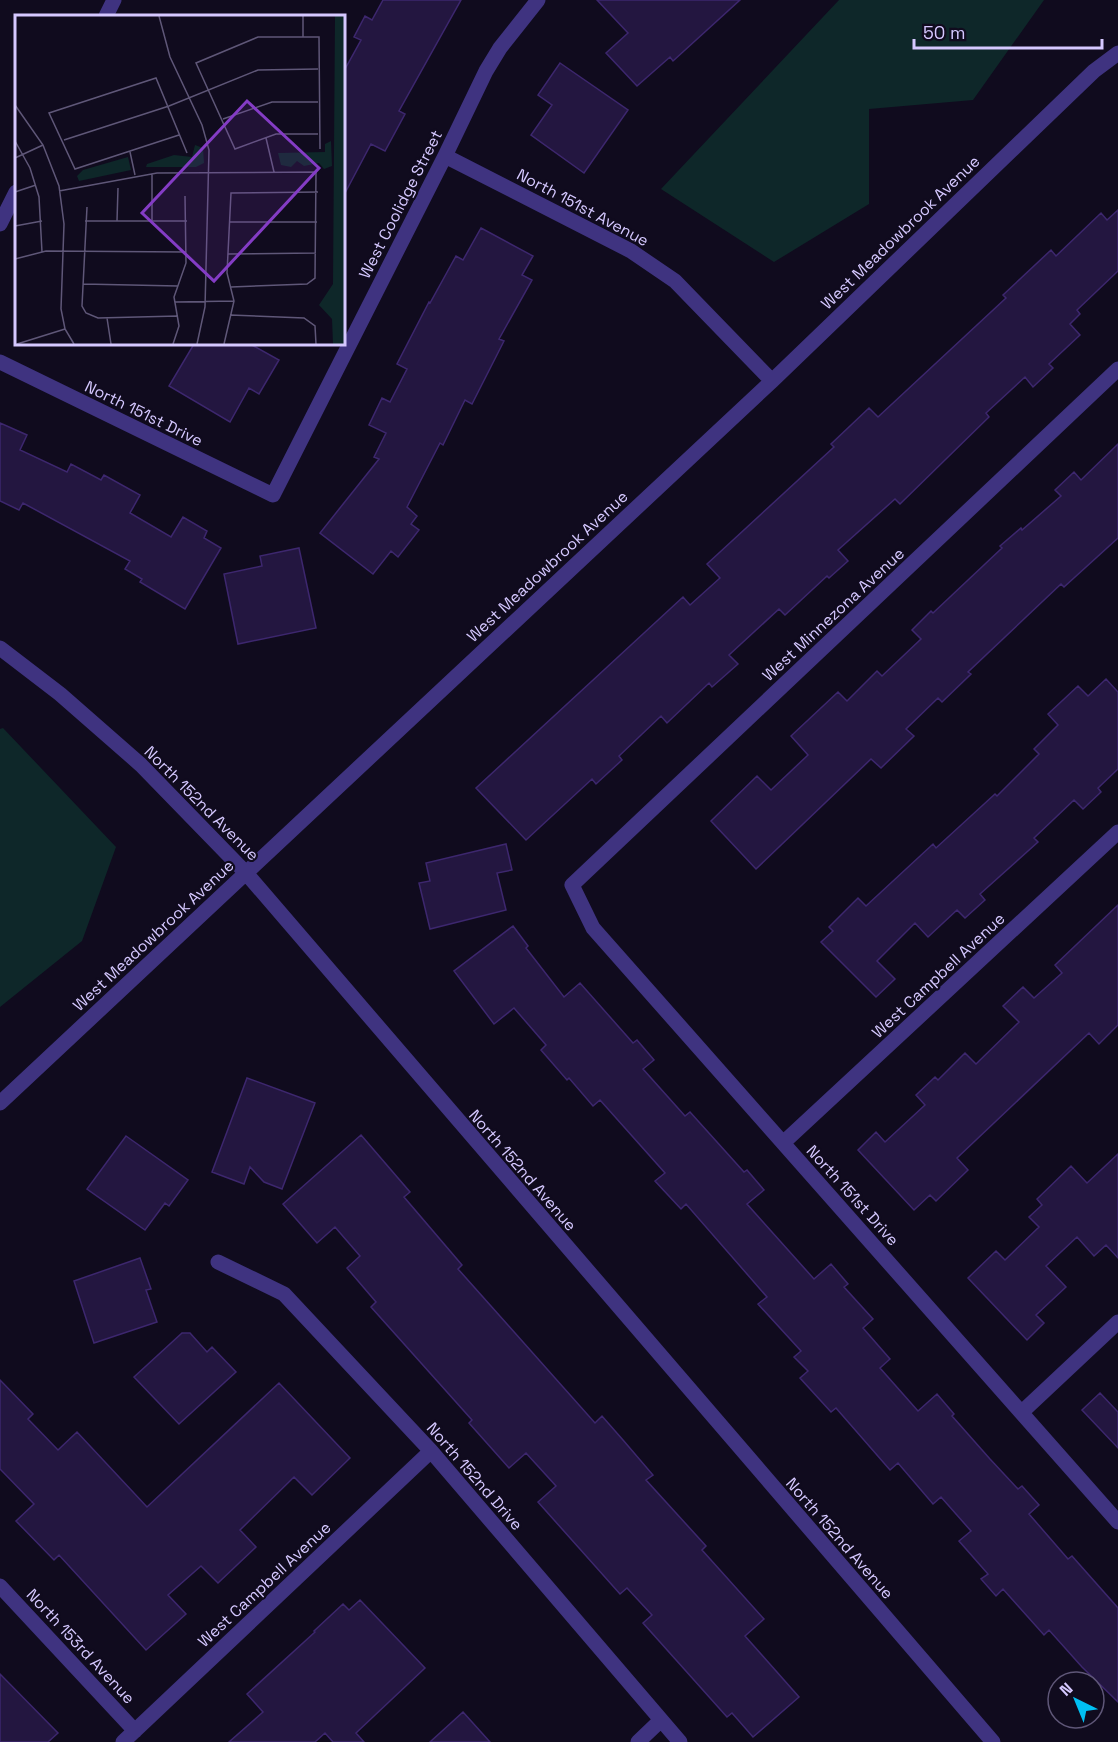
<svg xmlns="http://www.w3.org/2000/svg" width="1118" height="1742" font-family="'Space Grotesk',sans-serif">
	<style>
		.green { fill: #0e2729 }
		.building { fill: #231640; stroke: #3d276e; stroke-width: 1.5 }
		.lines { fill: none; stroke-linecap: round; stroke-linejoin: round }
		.minor { stroke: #3f3380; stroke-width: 15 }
		.labels { text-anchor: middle; stroke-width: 4.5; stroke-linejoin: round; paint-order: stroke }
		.street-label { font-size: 16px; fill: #d5c8ff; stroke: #100b1e }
		.inset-road { fill: none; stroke: #5f5778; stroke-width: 1.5 }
		.view { fill: #843cc5; fill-opacity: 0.15; stroke: #843cc5; stroke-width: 3 }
		.inset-edge { fill: none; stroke: #d5c8ff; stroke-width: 3 }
	</style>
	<rect width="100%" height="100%" fill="#100b1e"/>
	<path class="green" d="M839,0h205l-71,100 -104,9v95l-95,58 -113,-73z
		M3,728l113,119 -34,94 -82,66v-278z"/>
	<path class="building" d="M383,0h78l-62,111 6,3 -20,37 -14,-7 -27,51v-124l17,-31 -7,-3 11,-21 7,4z
		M597,0h143l-67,61 -3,-4 -33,29 -31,-33 22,-20z
		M560,63l68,47 -44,63 -53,-38 21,-30 -14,-10z
		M1118,210v61l-41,39 3,4 -10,10 10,11 -31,29 4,4 -20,19 -8,-10 -39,36 3,4 -89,87 -5,-5 -57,51 10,11 -19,17 -2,-2 -42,39 -6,-6 -50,46 9,9 -26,23 -3,-4 -42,40 -6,-7 -42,40 3,4 -26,24 -4,-5 -66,61 -50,-52 207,-191 7,8 30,-27 -13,-14 127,-117 -3,-3 38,-36 9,9 128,-119 -3,-3 48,-45 5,6 45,-43 6,7z
		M481,228l52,28 -11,19 10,5 -33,59 5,2 -32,63 -7,-4 -22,45 -3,-2 -33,64 10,9 -6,8 8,6 -21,27 -7,-6 -18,23 -53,-41 59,-74 -5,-2 12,-24 -17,-8 13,-27 8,4 17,-33 -10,-5 32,-62 1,1 26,-47 7,4z
		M194,344h56l29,16 -20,34 -10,-6 -19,34 -61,-36z
		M0,423l27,12 -7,15 47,22 4,-8 30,16 3,-5 36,20 -10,18 41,24 12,-20 24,14 -3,7 17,10 -36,61 -45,-27 2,-3 -17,-10 5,-8 -107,-58 -4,7 -19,-9z
		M1118,444v94l-54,49 -3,-3 -93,88 3,2 -29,28 -4,-4 -32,31 8,7 -33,32 -10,-9 -115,110 -45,-48 46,-45 14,14 37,-35 -17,-19 47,-44 9,9 30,-30 5,5 39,-37 -9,-9 19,-19 2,2 69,-65 -2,-2 21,-18 1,2 39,-34 -6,-6 19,-18 7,8z
		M299,548l17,80 -78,16 -14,-70 38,-8 -2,-10z
		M1106,679l12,13v77l-20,19 3,4 -18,17 -9,-9 -40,38 4,4 -58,52 5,6 -20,18 -8,-8 -29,27 -13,-14 -38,38 18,18 -19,18 -55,-55 12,-11 -4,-4 29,-29 8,8 67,-62 3,4 59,-54 2,2 42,-42 -5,-5 24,-24 -10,-11 30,-28 10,10z
		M506,844l6,26 -15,3 9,37 -76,19 -11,-46 11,-2 -4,-18z
		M1118,905v120l-19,19 -10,-11 -132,125 11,12 -32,31 -6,-6 -16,15 -56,-60 18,-18 9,10 40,-37 -9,-10 19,-18 3,3 27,-27 11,11 43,-42 -16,-16 20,-19 11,11 28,-25 -7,-8z
		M513,926l15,20 -2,2 38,49 16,-14 53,60 4,-3 17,20 -11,9 42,47 5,-4 54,60 3,-2 17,20 -17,14 67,75 17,-15 17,20 -4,3 29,32 -10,9 27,31 -10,9 38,43 19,-17 17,20 -2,2 38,43 28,30 4,-3 17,19 -10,9 39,45 4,-3 46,52v94l-36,-35 -33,-37 -5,5 -41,-46 -7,7 -15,-17 7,-5 -29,-33 12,-10 -30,-34 -8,7 -35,-41 -8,7 -54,-62 -5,4 -31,-34 8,-7 -14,-14 7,-6 -43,-47 9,-7 -81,-93 -5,5 -26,-28 10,-8 -65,-73 -7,6 -24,-28 -2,2 -26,-30 5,-5 -32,-37 -20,16 -40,-53z
		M247,1078l68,25 -33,86 -18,-7 -14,-15 -6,17 -32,-12z
		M361,1135l49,57 -6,5 58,68 -4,4 137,154 7,-7 21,24 30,35 -7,5 60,66 -4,4 62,69 -19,17 54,61 -46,40 -21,-24 -5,4 -84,-94 9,-8 -25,-27 -7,6 -82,-92 18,-16 -30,-33 -17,15 -40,-45 3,-3 -101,-113 5,-5 -29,-34 13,-12 -25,-29 -18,16 -34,-39z
		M126,1136l62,44 -19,26 -4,-3 -20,27 -58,-41z
		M1118,1154v104l-12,-13 -12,11 -17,-19 -31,29 20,21 -30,28 8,8 -17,17 -59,-62 28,-27 9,9 34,-33 -10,-10 13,-12 -5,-6 34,-33 16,17z
		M140,1258l11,31 -5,1 11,32 -63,21 -20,-62z
		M182,1333h8l17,19 5,-5 24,25 -57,52 -45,-47z
		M0,1380l33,34 -5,5 30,31 19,-18 70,75 132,-124 71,75 -38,37 -18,-18 -54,53 16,17 -38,36 -17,-17 -33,29 18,19 -40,36 -87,-95 -5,5 -38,-39 18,-17 -34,-35z
		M1100,1393l18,19v36l-36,-38z
		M360,1600l65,68 -69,65 8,9h-31l-8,-9 -10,9h-86l34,-30 -16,-18 68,-62 -1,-1 29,-27 6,6z
		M0,1674l58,59 -10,9h-48z
		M463,1712l27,30h-60z"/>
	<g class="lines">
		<path class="minor" d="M106,16l8,-16
			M445,156l186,95 44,30 97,100
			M0,224l16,-32
			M0,362l273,133 172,-339 41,-85 14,-23 38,-48
			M1118,369l-546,516 21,43 525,594
			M0,648l60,46 81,71 105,108 747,869
			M0,1103l772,-722 322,-310 24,-18
			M783,1143l335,-311
			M218,1262l66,32 147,157 249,291
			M1022,1412l96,-90
			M0,1586l135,145
			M123,1742l308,-291
			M638,1742l23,-22"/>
	</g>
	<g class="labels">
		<g class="street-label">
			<text transform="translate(400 204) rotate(-63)" y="6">West Coolidge Street</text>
			<text transform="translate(583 207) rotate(28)" y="6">North 151st Avenue</text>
			<text transform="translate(900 232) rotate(-44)" y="6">West Meadowbrook Avenue</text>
			<text transform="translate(144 413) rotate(26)" y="6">North 151st Drive</text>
			<text transform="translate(547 566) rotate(-43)" y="6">West Meadowbrook Avenue</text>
			<text transform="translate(833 614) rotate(-43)" y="6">West Minnezona Avenue</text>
			<text transform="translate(202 803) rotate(45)" y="6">North 152nd Avenue</text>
			<text transform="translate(153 935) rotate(-43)" y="6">West Meadowbrook Avenue</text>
			<text transform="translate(938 975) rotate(-43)" y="6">West Campbell Avenue</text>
			<text transform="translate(523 1170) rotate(49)" y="6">North 152nd Avenue</text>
			<text transform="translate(853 1195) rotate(48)" y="6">North 151st Drive</text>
			<text transform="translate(475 1476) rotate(49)" y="6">North 152nd Drive</text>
			<text transform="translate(840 1538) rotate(49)" y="6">North 152nd Avenue</text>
			<text transform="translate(264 1584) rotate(-43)" y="6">West Campbell Avenue</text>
			<text transform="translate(81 1646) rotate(47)" y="6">North 153rd Avenue</text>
		</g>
	</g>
	<g transform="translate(15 15)">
		<rect width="330" height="330" fill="#100b1e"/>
		<path d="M320,1h10v328h-12l-1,-25 -13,-14 14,-21zM316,126l1,25 -8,3 -5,-6 -15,3 -7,-5 -6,6 -10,-2 -3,-12 47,-1v-8zM180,130l8,3 1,15 -8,4h-50l1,-3 27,-9 18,2zM113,142l3,13 -52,11 -2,-5 6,-6z" fill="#0e2729"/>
		<path class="inset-road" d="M144,1l11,41 32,68 7,25 -4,157 -8,37M288,22v-21M0,90l28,40 16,41 5,38 -3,85 4,20 9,15M208,104l49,-17h46M303,119h-42l-41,15 -39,-86 62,-26h61l1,112M164,120l-104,34 -26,-56 107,-35 31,75M251,123l8,34M49,125l105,-34 89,-36 60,-1M0,126l15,27 9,29 3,55M115,137l5,23M0,143l28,-13M137,159v47M44,176l98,-18 159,-1 -1,106 -8,6 -76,3M0,177l21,-7M72,192l-5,99 4,7 12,5 80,-2M70,206h102M102,206l1,-33M214,207h88M0,211l27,-5M213,239l88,-1M0,244l31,-8 140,1M68,269l95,2M160,287l59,-1M215,300l74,3 11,8 1,18M92,303l4,26M2,329l48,-15M158,329l6,-18 -5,-29 12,-34 -1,-67M209,329l10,-43 -7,-28 4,-80 87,-1"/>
		<path class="view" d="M232,86l72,67 -105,113 -72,-68z"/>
		<rect width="330" height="330" class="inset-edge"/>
	</g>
	<g transform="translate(1076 1700) rotate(317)"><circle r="28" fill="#100b1e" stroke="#5f5778" stroke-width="1.5"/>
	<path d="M0-4.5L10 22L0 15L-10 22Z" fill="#00c0f3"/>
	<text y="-9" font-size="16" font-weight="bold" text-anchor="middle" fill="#d5c8ff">N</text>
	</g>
	<path d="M914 39v9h188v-9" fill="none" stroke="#d5c8ff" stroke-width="3"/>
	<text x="923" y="39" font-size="18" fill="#d5c8ff" stroke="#100b1e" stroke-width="4.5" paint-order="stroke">50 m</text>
</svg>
